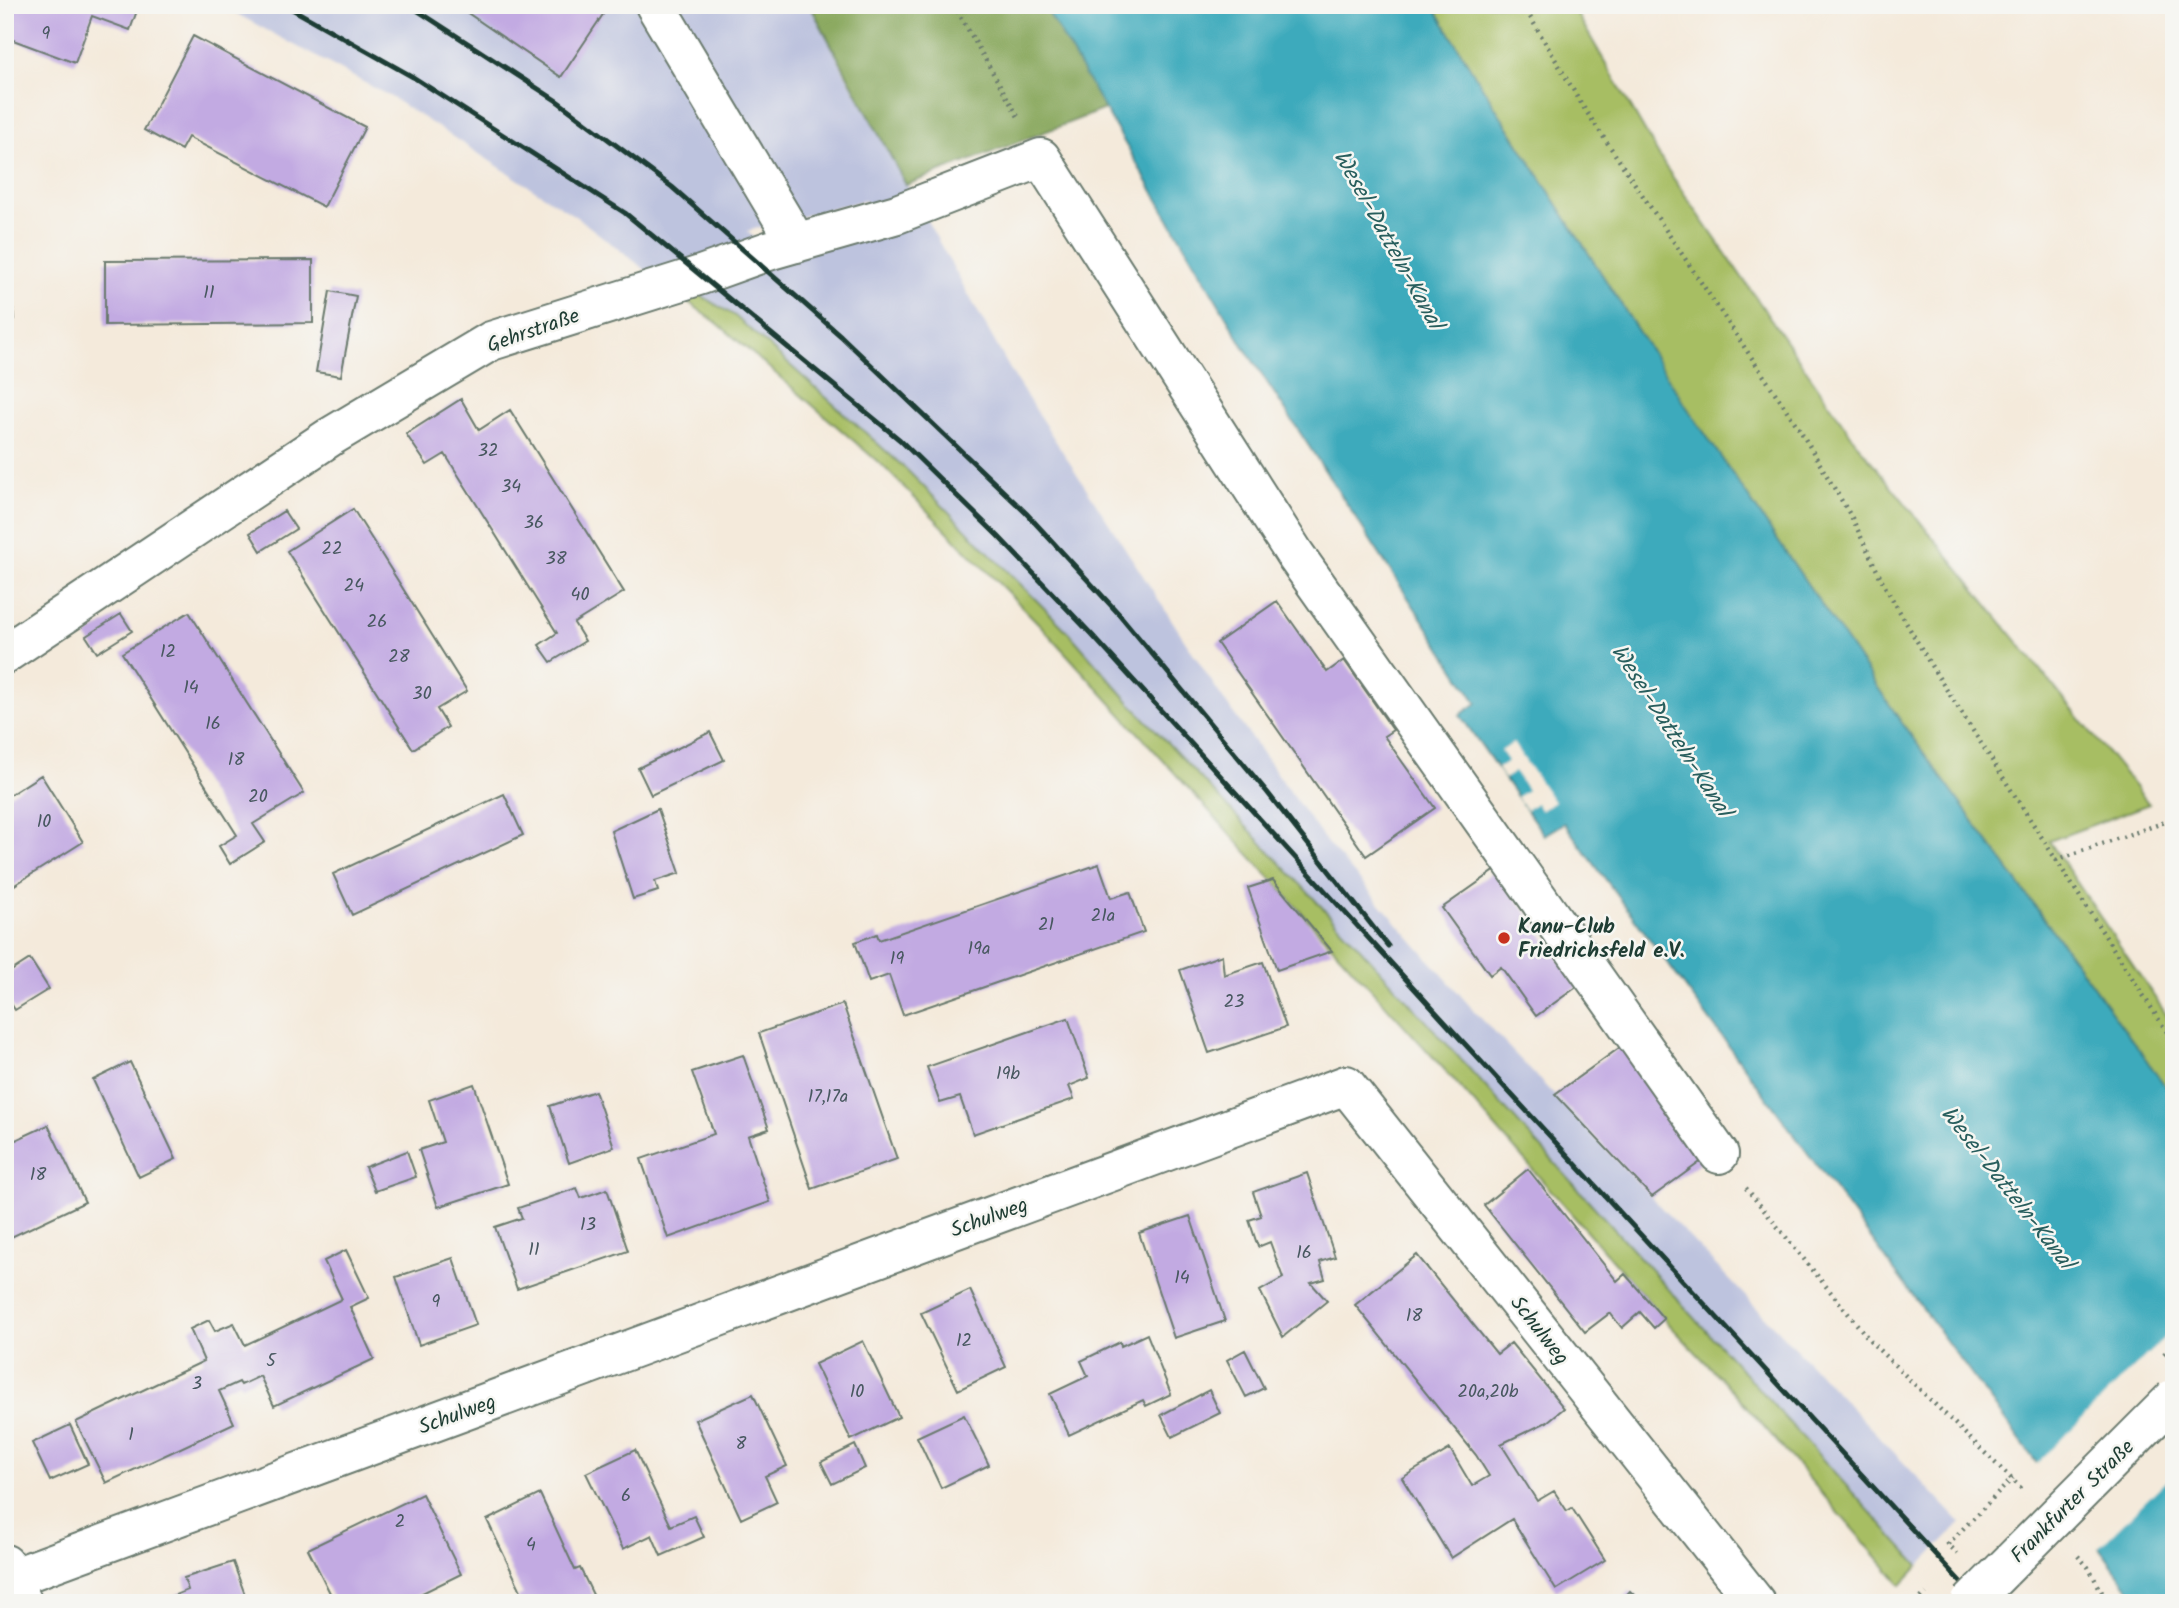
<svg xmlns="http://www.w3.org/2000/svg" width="2179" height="1608" font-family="Kalam,sans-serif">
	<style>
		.industrial { fill: #bdc3de; fill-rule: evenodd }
		.green { fill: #a7be63; stroke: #637e4c; stroke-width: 2 }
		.forest { fill: #85a559; stroke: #527146; stroke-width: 2 }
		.water { fill: #3daabc; stroke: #2e7478; stroke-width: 2 }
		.pier { fill: #f4eadb }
		.building { fill: #c2aae2 }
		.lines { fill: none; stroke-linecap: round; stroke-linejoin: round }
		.minor-casing { stroke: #6a7a6e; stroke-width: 42 }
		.major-casing { stroke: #6a7a6e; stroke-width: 42 }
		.path { stroke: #6a7a6e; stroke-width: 4.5; stroke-dasharray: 2 5; stroke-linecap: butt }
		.minor { stroke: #fff; stroke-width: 38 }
		.major { stroke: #fff; stroke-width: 38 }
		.rail { stroke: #1f3d34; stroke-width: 5 }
		.major-bridge-casing { stroke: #6a7a6e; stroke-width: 42; stroke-linecap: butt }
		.path-bridge { stroke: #6a7a6e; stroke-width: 4.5; stroke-dasharray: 2 5; stroke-linecap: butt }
		.major-bridge { stroke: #fff; stroke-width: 38 }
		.poi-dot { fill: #c8321e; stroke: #f6f6f2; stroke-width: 2.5 }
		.labels { text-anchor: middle; stroke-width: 5; stroke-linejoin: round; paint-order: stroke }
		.number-label { font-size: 18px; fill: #485860 }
		.street-label { font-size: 21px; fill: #1f3d34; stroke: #f6f6f2 }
		.poi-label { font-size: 21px; font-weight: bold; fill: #1f3d34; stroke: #f6f6f2; text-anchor: start }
		.water-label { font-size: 23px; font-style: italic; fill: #285e5d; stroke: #f6f6f2 }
	</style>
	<rect width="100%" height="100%" fill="#f6f6f2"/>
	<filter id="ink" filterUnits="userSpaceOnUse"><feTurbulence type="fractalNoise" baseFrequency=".0143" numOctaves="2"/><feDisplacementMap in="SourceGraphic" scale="14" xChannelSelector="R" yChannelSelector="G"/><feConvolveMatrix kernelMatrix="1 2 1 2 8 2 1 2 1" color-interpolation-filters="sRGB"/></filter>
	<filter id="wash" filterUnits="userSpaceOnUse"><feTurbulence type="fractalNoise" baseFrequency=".00686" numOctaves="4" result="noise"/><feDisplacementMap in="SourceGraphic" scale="28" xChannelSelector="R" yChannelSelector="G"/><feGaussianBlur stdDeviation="1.57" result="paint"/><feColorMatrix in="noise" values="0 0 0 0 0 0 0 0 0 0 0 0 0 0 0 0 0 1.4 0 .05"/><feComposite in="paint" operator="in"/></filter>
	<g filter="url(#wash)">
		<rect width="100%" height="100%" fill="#f4eadb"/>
		<path class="industrial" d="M220,5h590l34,67 172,308 205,316 106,147 149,170 485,510 -42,43 -569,-629 -218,-232 -63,-72 -162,-163 -172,-154 -54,-19 -103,-79 -187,-121zM865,200l19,31 -106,30 -31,-30z"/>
		<path class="green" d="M1433,5h139l93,161 193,279 291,359 -100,37 125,185v72l-272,-375 -218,-320 -208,-326z
			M693,291l42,25 172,154 162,163 63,72 218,232 569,629 -18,19 -166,-192 -71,-74 -211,-240 -413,-454 -156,-158 -168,-145 -35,-25z"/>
		<path class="forest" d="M810,5h234l61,104 -199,76z"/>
		<path class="water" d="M1044,5h389l43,72 208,326 218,320 272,375v505h-34l-576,-780 -20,12 -84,-120 17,-12 -233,-356z"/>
		<path class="pier" d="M1513,743l41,59 -13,9 -5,-8 -10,7 -9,-13 10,-7 -12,-18 -11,7 -7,-11 11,-7 -7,-10z
			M2174,1328v145l-78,77 -62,-84z"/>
		<g id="blocks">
			<path class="building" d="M5,5h134l-9,25 -38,-14 -17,47 -70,-26z
				M456,5h150l2,2 -47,70z
				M193,36l172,91 -41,80 -136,-70 -7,13 -37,-20z
				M7,232l7,88 -9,1v-88z
				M313,260v63l-208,2v-64z
				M330,291l26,5 -15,80 -25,-4z
				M461,399l18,31 31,-20 114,182 -50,31 11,18 -34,21 -12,-17 18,-12 -90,-144 -22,-35 -18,11 -21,-31z
				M353,509l114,182 -30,18 11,18 -35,22 -126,-198z
				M284,511l12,18 -35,22 -11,-18z
				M1277,601l50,71 17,-12 49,70 -9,6 51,72 -69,48 -149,-213z
				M189,612l115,181 -51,31 12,18 -35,22 -11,-18 18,-11 -115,-182z
				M121,614l11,17 -35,22 -11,-17z
				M710,732l14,28 -73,35 -13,-27z
				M41,775l42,67 -78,49v-93z
				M504,794l19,41 -171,80 -19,-41z
				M658,809l22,64 -25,8 3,10 -25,8 -22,-68z
				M1099,864l12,34 19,-6 14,40 -241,83 -14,-40 -20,7 -14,-40 22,-8 2,6z
				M1496,870l82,116 -42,30 -35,-49 -11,8 -48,-67z
				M1273,880l59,71 -55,19 -29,-82z
				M1222,955l2,20 39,-13 23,65 -77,26 -29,-83z
				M30,959l19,30 -34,21 -10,-16v-19z
				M843,1004l54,155 -85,30 -53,-156z
				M1068,1018l21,60 -20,8 5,13 -101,35 -13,-37 -20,6 -13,-36z
				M1622,1046l81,114 -51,37 -97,-103z
				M743,1055l26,74 -21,7 22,66 -102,36 -27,-79 73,-25 -22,-62z
				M130,1062l46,97 -37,18 -46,-97z
				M474,1084l34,100 -70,23 -19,-57 24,-8 -14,-42z
				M595,1091l19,56 -45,16 -19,-57z
				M48,1125l37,77 -80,38v-95z
				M407,1151l9,26 -41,14 -10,-24z
				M1528,1169l89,112 8,-7 39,45 -10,9 -14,-16 -18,16 -12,-15 -25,19 -101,-127z
				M1307,1173l28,84 -15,5 5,17 -14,4 16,18 -44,36 -23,-46 23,-13 -13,-36 -12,5 -9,-27 12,-4 -8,-24z
				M577,1188l4,10 26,-9 21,62 -111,38 -22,-62 27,-9 -4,-10z
				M1190,1216l35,105 -51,17 -35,-105z
				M346,1250l23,48 -19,9 24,52 -100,47 -14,-30 -19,9 -2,-3 -20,9 15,32 -128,60 -30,-61 128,-61 -14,-32 19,-9 6,11 19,-8 11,22 97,-46 -18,-38z
				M1417,1255l80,99 14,-11 53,65 -17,14 -46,22 36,57 17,-10 13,20 5,-3 33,52 -49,30 -44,-71 -61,39 -49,-80 48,-29 22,37 17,-10 -13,-21 -121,-150z
				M453,1258l23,67 -57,20 -23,-68z
				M970,1290l36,77 -48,23 -37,-77z
				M1147,1334l24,60 -25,12 -3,-6 -74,35 -19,-41 38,-18 -7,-15 39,-19 1,4z
				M863,1341l36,76 -48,23 -36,-76z
				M1245,1350l19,38 -18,9 -19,-37z
				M1209,1390l11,23 -48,24 -11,-22z
				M753,1394l34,72 -22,10 12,26 -36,17 -46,-99z
				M964,1415l25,50 -48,23 -24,-51z
				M70,1425l18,39 -38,17 -18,-38z
				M855,1445l10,23 -33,16 -11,-22z
				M635,1450l36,76 23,-10 10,21 -43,19 -9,-21 -29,14 -37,-76z
				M422,1494l39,80 -59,29h-67l-27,-54z
				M540,1494l35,76 5,-2 17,35h-77l-3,-5 6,-3 -36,-75z
				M233,1562l15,41h-93l33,-13 -4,-12z
				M1630,1591l12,12h-23z"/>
		</g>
	</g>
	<g filter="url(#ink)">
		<use href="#blocks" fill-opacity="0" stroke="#6a7a6e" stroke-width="2"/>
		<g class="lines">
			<defs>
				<path id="minor" d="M655,5l142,238
					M5,654l325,-217 161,-96 210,-66 70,-25 126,-36 144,-56 255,398 423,598
					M12,1578l1334,-493 410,518"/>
				<path id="major" d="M5,1564l18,39"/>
			</defs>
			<use href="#minor" class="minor-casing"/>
			<use href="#major" class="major-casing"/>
			<path class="path" d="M954,5l66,115
				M1523,5l61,103 214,319 54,91 31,65 49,84 242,376
				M2056,860l118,-41
				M1746,1188l127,156 150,146
				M1958,1554l-10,-10 65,-66
				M2078,1556l10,11 20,36"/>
			<use href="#minor" class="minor"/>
			<use href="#major" class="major"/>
			<path class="rail" d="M285,5l128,72 212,136 275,227 98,96 95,100 371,407 516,560
				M409,5l148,96 115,86 169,149 185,177 93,101 148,178 121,154"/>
			<defs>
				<path id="major-bridge" d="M1970,1603l204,-205"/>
			</defs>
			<use href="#major-bridge" class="major-bridge-casing"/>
			<path class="path-bridge" d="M2164,1354l10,-10
				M1916,1603l10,-10"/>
			<use href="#major-bridge" class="major-bridge"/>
		</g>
	</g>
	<circle class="poi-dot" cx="1504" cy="938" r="7"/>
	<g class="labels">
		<g class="number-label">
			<text x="46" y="39">9</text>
			<text x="209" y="298">11</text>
			<text x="488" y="456">32</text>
			<text x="511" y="492">34</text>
			<text x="534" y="528">36</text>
			<text x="332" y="554">22</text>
			<text x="556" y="564">38</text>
			<text x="354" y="591">24</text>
			<text x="580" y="600">40</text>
			<text x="377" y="627">26</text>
			<text x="168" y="657">12</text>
			<text x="399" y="662">28</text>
			<text x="191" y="693">14</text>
			<text x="422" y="699">30</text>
			<text x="213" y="729">16</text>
			<text x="236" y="765">18</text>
			<text x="258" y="802">20</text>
			<text x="44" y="827">10</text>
			<text x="1103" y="921">21a</text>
			<text x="1046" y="930">21</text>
			<text x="979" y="954">19a</text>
			<text x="897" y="964">19</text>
			<text x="1234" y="1007">23</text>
			<text x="1008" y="1079">19b</text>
			<text x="828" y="1102">17,17a</text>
			<text x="38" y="1180">18</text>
			<text x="588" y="1230">13</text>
			<text x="534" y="1255">11</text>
			<text x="1304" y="1258">16</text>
			<text x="1182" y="1283">14</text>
			<text x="436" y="1307">9</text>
			<text x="1414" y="1321">18</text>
			<text x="964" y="1346">12</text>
			<text x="271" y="1366">5</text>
			<text x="197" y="1389">3</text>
			<text x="857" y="1397">10</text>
			<text x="1488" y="1397">20a,20b</text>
			<text x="131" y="1440">1</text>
			<text x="741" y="1449">8</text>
			<text x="626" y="1501">6</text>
			<text x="400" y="1527">2</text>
			<text x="531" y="1550">4</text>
		</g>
		<g class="street-label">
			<text transform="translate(533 330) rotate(-19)" y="7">Gehrstraße</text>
			<text transform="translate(989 1217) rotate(-20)" y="7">Schulweg</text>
			<text transform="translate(1540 1330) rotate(52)" y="7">Schulweg</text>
			<text transform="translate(457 1414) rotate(-20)" y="7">Schulweg</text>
			<text transform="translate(2072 1501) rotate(-45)" y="7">Frankfurter Straße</text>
		</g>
		<g class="poi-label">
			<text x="1518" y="933">Kanu-Club<tspan x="1518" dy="24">Friedrichsfeld e.V.</tspan></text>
		</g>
		<g class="water-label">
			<text transform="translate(1389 239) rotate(61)" y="8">Wesel-Datteln-Kanal</text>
			<text transform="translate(1672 730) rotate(57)" y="8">Wesel-Datteln-Kanal</text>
			<text transform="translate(2008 1187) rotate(52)" y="8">Wesel-Datteln-Kanal</text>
		</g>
	</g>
	<rect width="2179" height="1608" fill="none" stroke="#f6f6f2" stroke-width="28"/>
</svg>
